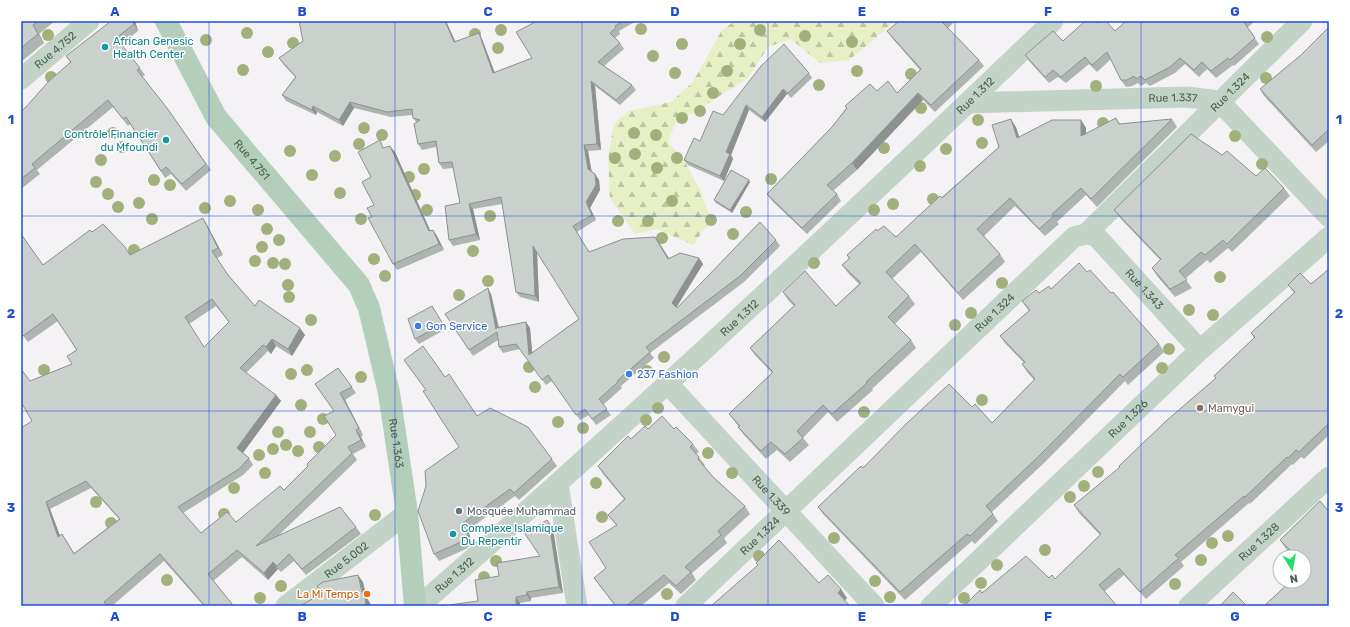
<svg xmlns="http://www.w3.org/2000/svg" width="1350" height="627" font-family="Rubik,sans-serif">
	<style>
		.forest { fill: url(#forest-firs) }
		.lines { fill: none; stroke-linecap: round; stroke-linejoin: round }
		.minor { stroke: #c4d3c8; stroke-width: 21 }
		.major { stroke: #b3cfbc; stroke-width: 22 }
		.tree { fill: #a2b17c }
		.wall { fill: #aeb4b0; fill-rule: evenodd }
		.shaded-wall { fill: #8d9290 }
		.building { fill: #cad1cd; stroke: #8d9290; fill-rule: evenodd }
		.grid { fill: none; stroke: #1d4ed8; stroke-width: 1; stroke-opacity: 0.55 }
		.culture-dot { fill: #0f9aa8; stroke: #fff; stroke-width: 1.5 }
		.shop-dot { fill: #3f7fe0; stroke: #fff; stroke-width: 1.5 }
		.education-dot { fill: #8d6e63; stroke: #fff; stroke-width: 1.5 }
		.worship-dot { fill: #6b7280; stroke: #fff; stroke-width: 1.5 }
		.food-dot { fill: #e8710a; stroke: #fff; stroke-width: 1.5 }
		.labels { text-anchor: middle; stroke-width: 3; stroke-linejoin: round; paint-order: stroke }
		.culture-label { font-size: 11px; fill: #0d838f; stroke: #fff; text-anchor: start }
		.street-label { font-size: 11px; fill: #4a6050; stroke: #fff }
		.shop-label { font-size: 11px; fill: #366cbe; stroke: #fff; text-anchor: start }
		.education-label { font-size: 11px; fill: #785e54; stroke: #fff; text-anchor: start }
		.worship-label { font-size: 11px; fill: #5b616d; stroke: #fff; text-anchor: start }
		.food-label { font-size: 11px; fill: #c56008; stroke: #fff; text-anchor: end }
		.neatline { fill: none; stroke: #1d4ed8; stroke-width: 1.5 }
		.grid-label { font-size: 13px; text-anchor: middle; font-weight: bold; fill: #1d4ed8 }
	</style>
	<defs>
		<pattern id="forest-firs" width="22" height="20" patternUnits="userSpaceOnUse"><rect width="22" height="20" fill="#e7efc4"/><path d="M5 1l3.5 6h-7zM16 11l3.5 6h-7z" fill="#bdc5a2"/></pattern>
	</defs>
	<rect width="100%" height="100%" fill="#f4f2f4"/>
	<path class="forest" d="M735,21h161l-47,39 -29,3 -29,-24 -23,8 -20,31 -73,46 -7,18 17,20 16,30 10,28 -18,25 -36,-16 -22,5 -25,-36 -2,-39 6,-35 15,-13 42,-9 22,-20 29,-52z"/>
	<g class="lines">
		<g class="minor">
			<path id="s1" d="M21,79l68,-58"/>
			<path id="s2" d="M967,103l220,-6 32,4 110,116"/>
			<path id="s3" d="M1086,234l10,2 104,114"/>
			<path id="s4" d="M668,384l206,222"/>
			<path d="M558,484l19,122"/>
			<path id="s5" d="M286,606l121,-93"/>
			<path id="s6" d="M419,606c217,-189 427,-386 634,-585"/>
			<path id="s7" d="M686,606l388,-369 12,-3 216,-213"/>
			<path id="s8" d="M931,606l269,-256 129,-113"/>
			<path id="s9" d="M1189,606l140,-129"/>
		</g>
		<path class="major" id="s10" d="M166,21l50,96 143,168 10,23 20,85 18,120 8,93"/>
	</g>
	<g class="tree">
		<circle cx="641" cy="29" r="6"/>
		<circle cx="501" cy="30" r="6"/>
		<circle cx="760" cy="30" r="6"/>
		<circle cx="247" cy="33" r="6"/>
		<circle cx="475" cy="34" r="6"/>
		<circle cx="48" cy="35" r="6"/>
		<circle cx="805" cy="36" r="6"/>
		<circle cx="1267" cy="37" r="6"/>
		<circle cx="206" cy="40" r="6"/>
		<circle cx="852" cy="42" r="6"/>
		<circle cx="293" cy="43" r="6"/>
		<circle cx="682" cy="44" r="6"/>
		<circle cx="740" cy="44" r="6"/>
		<circle cx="498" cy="48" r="6"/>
		<circle cx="268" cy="52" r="6"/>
		<circle cx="653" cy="56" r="6"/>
		<circle cx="243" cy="70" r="6"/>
		<circle cx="727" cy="71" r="6"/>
		<circle cx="857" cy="71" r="6"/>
		<circle cx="675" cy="73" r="6"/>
		<circle cx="911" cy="74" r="6"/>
		<circle cx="51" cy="77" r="6"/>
		<circle cx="1266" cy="78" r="6"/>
		<circle cx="819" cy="85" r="6"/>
		<circle cx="1096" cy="86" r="6"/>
		<circle cx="713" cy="93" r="6"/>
		<circle cx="921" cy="108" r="6"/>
		<circle cx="700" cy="111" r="6"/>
		<circle cx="682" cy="118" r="6"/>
		<circle cx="978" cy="120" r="6"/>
		<circle cx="1103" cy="123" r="6"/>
		<circle cx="364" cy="128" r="6"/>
		<circle cx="113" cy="133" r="6"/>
		<circle cx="634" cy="133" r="6"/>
		<circle cx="382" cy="135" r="6"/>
		<circle cx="656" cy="135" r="6"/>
		<circle cx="1235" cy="136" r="6"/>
		<circle cx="982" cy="143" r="6"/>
		<circle cx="359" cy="144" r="6"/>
		<circle cx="122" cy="147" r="6"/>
		<circle cx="884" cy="148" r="6"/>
		<circle cx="946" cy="149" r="6"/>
		<circle cx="290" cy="151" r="6"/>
		<circle cx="635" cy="154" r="6"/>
		<circle cx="335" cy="156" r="6"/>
		<circle cx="615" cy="158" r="6"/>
		<circle cx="677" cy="158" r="6"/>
		<circle cx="101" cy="160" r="6"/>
		<circle cx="1262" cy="164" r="6"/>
		<circle cx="920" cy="166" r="6"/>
		<circle cx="657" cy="168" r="6"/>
		<circle cx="424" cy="169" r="6"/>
		<circle cx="312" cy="175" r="6"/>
		<circle cx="409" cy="177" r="6"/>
		<circle cx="771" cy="179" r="6"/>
		<circle cx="154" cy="180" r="6"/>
		<circle cx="96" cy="182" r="6"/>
		<circle cx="170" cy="185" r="6"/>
		<circle cx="340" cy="193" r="6"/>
		<circle cx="108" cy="194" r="6"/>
		<circle cx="415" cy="195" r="6"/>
		<circle cx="933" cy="199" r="6"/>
		<circle cx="230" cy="201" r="6"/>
		<circle cx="672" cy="201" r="6"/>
		<circle cx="139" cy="203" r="6"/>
		<circle cx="893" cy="204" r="6"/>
		<circle cx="118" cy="207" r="6"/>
		<circle cx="205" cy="208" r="6"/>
		<circle cx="258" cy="210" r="6"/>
		<circle cx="427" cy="210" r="6"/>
		<circle cx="874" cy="210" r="6"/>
		<circle cx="746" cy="212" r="6"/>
		<circle cx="490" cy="216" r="6"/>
		<circle cx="152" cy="219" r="6"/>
		<circle cx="361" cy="219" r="6"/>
		<circle cx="711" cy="220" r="6"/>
		<circle cx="618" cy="221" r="6"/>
		<circle cx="648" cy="221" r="6"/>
		<circle cx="267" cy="229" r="6"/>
		<circle cx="733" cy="234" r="6"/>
		<circle cx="662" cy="238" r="6"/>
		<circle cx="279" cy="240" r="6"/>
		<circle cx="262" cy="247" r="6"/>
		<circle cx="134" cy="250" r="6"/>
		<circle cx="473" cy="251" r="6"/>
		<circle cx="374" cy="259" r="6"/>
		<circle cx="255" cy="261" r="6"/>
		<circle cx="273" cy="263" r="6"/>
		<circle cx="814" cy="263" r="6"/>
		<circle cx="285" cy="264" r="6"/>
		<circle cx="385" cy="276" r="6"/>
		<circle cx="1220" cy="277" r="6"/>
		<circle cx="488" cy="281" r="6"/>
		<circle cx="1002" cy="283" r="6"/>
		<circle cx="288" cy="285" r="6"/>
		<circle cx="459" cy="295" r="6"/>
		<circle cx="289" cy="297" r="6"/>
		<circle cx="1189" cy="310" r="6"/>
		<circle cx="971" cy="313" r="6"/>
		<circle cx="1213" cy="315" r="6"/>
		<circle cx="311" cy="320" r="6"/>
		<circle cx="955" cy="325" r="6"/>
		<circle cx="1169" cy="349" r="6"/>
		<circle cx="664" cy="357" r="6"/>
		<circle cx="529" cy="367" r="6"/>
		<circle cx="1162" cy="368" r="6"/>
		<circle cx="44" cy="370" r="6"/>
		<circle cx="307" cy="370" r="6"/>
		<circle cx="647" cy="371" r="6"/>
		<circle cx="291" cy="374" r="6"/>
		<circle cx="361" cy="377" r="6"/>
		<circle cx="535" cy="387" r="6"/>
		<circle cx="982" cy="400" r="6"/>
		<circle cx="301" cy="405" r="6"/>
		<circle cx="658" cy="408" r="6"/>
		<circle cx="864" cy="412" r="6"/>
		<circle cx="323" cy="419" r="6"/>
		<circle cx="646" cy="420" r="6"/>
		<circle cx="558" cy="422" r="6"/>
		<circle cx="583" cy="428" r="6"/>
		<circle cx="278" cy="432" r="6"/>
		<circle cx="310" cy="432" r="6"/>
		<circle cx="286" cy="445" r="6"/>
		<circle cx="319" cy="447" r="6"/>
		<circle cx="273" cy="449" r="6"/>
		<circle cx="298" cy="451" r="6"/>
		<circle cx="708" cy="453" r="6"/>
		<circle cx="259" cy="455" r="6"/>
		<circle cx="1098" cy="472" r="6"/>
		<circle cx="265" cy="473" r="6"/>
		<circle cx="732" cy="473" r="6"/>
		<circle cx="596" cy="483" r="6"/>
		<circle cx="1084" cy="486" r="6"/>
		<circle cx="234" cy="488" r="6"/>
		<circle cx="1070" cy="497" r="6"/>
		<circle cx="96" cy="502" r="6"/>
		<circle cx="224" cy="514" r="6"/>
		<circle cx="375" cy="515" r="6"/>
		<circle cx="602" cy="517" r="6"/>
		<circle cx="111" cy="523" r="6"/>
		<circle cx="1228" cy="536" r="6"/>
		<circle cx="834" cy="538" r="6"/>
		<circle cx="1212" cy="543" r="6"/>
		<circle cx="1045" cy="550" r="6"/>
		<circle cx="759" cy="556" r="6"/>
		<circle cx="1201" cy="560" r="6"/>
		<circle cx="496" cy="561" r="6"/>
		<circle cx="997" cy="565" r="6"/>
		<circle cx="484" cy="577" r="6"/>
		<circle cx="167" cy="580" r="6"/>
		<circle cx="875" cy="581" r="6"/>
		<circle cx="981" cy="583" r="6"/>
		<circle cx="1175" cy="584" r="6"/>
		<circle cx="281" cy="586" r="6"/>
		<circle cx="667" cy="594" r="6"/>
		<circle cx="890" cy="597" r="6"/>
		<circle cx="260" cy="598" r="6"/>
		<circle cx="964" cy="598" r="6"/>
	</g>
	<path class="wall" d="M21,21h34l-16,13 5,9 -23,19z
		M111,21h24l3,10 -17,14 19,23 5,7 -3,2 25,31 44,62 -25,21 -15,-17 -6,4 -35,-54 -2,2 -15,-19 -76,63 3,4 -19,15v-78l4,-3 45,-46 -4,-6z
		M537,21h99l-17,10 1,3 -5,4 5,5 4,6 -20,17 28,19 4,5 -16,15 -25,-19 6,64 -13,1 4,21 3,2 4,6 1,10 -10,18 6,12 -19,12 12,20 66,-15 14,21h30l4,6 -26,43v1l99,-68 4,6 -36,36 -94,71 4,5 -33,28 1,2 -19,17 8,10 -15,10 -7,-10 -9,5 -28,-39 -6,4 -26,-36 -17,4 -4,-6 -1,-7 -25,16 -4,-6 22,-56 8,33 27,-5 4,6 2,25 47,-34 -42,-67 2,50 -19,-5 -4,-5 -14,-88 -29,5 7,31 -27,6 -4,-6 11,-37 -7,-35 -10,1 -4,-6 -3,-16 -14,3 -4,-6 -2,-22 -3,-4v-3l-22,2 -37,-9 -11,18 -26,-14 -1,3 -30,-14 -4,-6 13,-18 -12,-13 -4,-6 24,-17h152l27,-2 13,34 37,-15z
		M899,21h56l-7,7 31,32 5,6 -49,46 -12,-12 -66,70 -24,21 4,3 4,7 -34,33 -35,-33 -5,-7 65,-67 14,-19 -1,-2 32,-15 20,2 23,-23 -28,-32 -5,-7z
		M1126,21h129l-8,7 12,16 -25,22 -1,-1 -17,13 -9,-9 -8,8 -14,-13 -10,9 -25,13 -4,-3 -5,3 -3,-3 -6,3 -6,1 -5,-7 -10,-21 -14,13 -8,-8 -23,19 -8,-6 -9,6 -20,-22 -4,-6 38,-14 34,-18 18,8z
		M1329,27v114l-13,11 -52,-56 -4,-7 41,-34z
		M809,73l3,5 -21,20 -4,-4 -22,28 -16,-12 -18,45 2,4 -9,22 -36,-16 -4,-5 39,-45z
		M1116,118l4,6 52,-5 5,8 -80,80 -11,-12 -29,27 2,2 -14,12 -30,-30 -31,30 16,18 5,8 -42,38 -42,-48 -29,27 17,17 6,8 -20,20 16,16 5,8 -44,41 1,1 -36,32 -9,-10 -25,26 6,7 -19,17 -13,-12 -11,9 -22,-24 -6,-8h1l-10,-13 43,-41 -17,-18 -5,-7 44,-42 -6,-6 -5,-8 53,14 23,-22 -11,-11 -6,-8 7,-6 -2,-4 30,-24 19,6 103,-90 17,-20 3,10 62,-17 5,8v6z
		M385,148l10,4 35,78h3l4,6 7,14 -47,20 -4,-6 -21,-47 2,-12 -3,-28z
		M1222,155l34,21 28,12 6,8 -58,56 -4,-4 -18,15 -3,-3 -22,19 7,9 -17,9 -18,-21 -5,-8 8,-8 -40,-42 -6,-8z
		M750,182l-18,31 -16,-10 -2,-3z
		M207,225l16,30 -6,3 12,18 26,30 50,29 -13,21 -16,-10 -5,8 -3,-3 -22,22 30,22 5,6 -38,52 6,5 4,7 -10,10 -60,38 18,20 35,-11 48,-32 24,-24 28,-31 -2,-24 -19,-27 37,3 4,6 -11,7 18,35 -2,2 5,10 -13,7 4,6 -79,76 78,-9 5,7 -55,41 -12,-14 -13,11 -3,-3 -10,11 -26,-23 -29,24 21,25h-30l-40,-45 -52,45h-91l11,-185 -2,-40 42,-17 5,-14 -19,-29 -30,21 -7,-9 22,-68 49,-33 39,23zM216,306l13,16 -25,25 -15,-23zM91,488l28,31 -45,34 -7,-12 -7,-5 -10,-27z
		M1329,269v166l-25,24 -3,-2 -8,8 -1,-1 -42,40 -1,-1 -68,59 3,4 -38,33 -22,-24 -19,16 -123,2 67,-15 6,1 45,-44 -21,-22 -5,-8 46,-37 96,-89 -2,-3 40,-38 -3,-5 43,-40 -6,-8 23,-1z
		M1087,272l72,72 5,8 -36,33 -3,-4 -80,81 -53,50 6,9 -23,23 -3,-3 -67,59 -82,-86 -5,-7 45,-39 109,-61 20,16 42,-43 -7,-8 -5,-8 2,-1 -19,-20 -5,-7 29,-25 -7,-10 17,-8 12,-4z
		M432,306l14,23 -27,15 -4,-5z
		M445,377l32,39 75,43 5,7 -38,34 -4,-4 -47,34 4,13 -6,6 -27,12 -5,-7 25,-107z
		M648,429h26l19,15 6,8 -3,2 9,11 -1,1 9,11 32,29 5,8 -26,24 3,5 -35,30 4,7 -15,14 -12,-11 -28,23h-26l-21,-28 12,-10 10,-43 -8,-10 16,-16 -21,-25 -5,-8 33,-27z
		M1329,512v94l-25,-39v-10h-9l-9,-8 -6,-9z
		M547,520l6,9 10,64 -32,5v3l-11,2v3h-71l29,-5 21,-25 41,-20z"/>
	<path class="shaded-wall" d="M132,21h3l3,10 -4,-7z
		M445,21h1l12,26 -4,-5z
		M33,25l6,9 5,9 -6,-9z
		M479,33l3,6 15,40 -4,-6z
		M591,81l4,5 6,64 -4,-6z
		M783,89l4,5 -22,28 -3,-5z
		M918,93l5,7 -66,70 -5,-7z
		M350,102l4,6 -11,18 -4,-6z
		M746,105l3,5 -18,45 2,4 -9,22 -4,-5 6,-24z
		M313,106l4,6 -1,3 -4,-5z
		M1011,119l5,8 6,19 -5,-8z
		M1081,120l5,8v16l-5,-8z
		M584,145l4,6 4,24 -4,-6z
		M390,146l5,6 38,85 -4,-6z
		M595,174l4,6 1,10 -10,18 6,12 -4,-5 -6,-13z
		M749,180l1,2 -18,31 -2,-3z
		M469,204l4,5 7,31 -4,-6z
		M203,218l4,7 16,30 -5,-7z
		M433,230l4,6 7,14 -5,-6z
		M655,237l4,5 13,22 -4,-5z
		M533,246l4,5 2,51 -4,-6z
		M699,258l4,6 -28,45 -3,-6z
		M488,288l3,6 9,41 -4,-6z
		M526,322l4,6 3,33 -4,-6z
		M300,328l5,7 -13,21 -4,-7z
		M272,339l4,7 -5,8 -5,-7z
		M340,393l5,7 18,35 -4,-7z
		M276,395l5,6 -39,53 -5,-6z
		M356,430l5,7 5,10 -5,-7z
		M46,502l4,7 13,35 -5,-7z
		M463,523l5,7 4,13 -4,-7z
		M549,523l4,6 10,64 -4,-6z
		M273,562l5,7 -10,11 -4,-7z
		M358,575l5,7 4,16 3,5 1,3h-5z
		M841,589l6,9 -3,4 -6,-9z
		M527,592l4,6v3l-4,-6z
		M516,597l4,6v3h-4z"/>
	<path class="building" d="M21,21h17l-5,4 5,9 -17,14z
		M111,21h21l2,3 -18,14 24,30 -3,2 30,38 39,56 -24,20 -16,-17 -5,4 -35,-54 -3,2 -15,-19 -76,64 3,4 -14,11v-68l4,-3 24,-27 22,-19 -5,-6z
		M299,21h146l9,21 25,-9 14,40 39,-15 -16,-26 21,-11h86l-8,5 1,2 -6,5 10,10 -22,19 34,23 -16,15 -25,-19 6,63 -13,1 4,24 7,5 1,11 -10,17 6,13 -19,11 16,26 34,-13 32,-2 13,22 12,-6 19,5 -27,45 5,5 83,-86 16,18 -36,36 -94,71 4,5 -33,29 1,1 -19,17 8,10 -15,10 -7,-10 -9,6 -28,-40 -6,5 -26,-36 -17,3 -2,-15 -28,18 -24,-36 43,-26 8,41v-1l30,-6 3,33 50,-36 -46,-73 2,50 -19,-4 -15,-95 -32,7 7,30 -27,6 -4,-34 15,-3 -8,-41 -13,1 -3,-22 -18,3 -4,-20 6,-4 -7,-2 -1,-9 -25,3 -37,-10 -11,18 -26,-14 -1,4 -30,-15 14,-18 -17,-19 24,-17z
		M899,21h44l-1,1 37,38 -48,45 -13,-12 -66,70 -25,22 10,9 -35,34 -35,-34 65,-67 15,-19 -2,-2 25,-22 7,7 11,-10 9,12 24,-24 -34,-38z
		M1085,21h10l2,2 2,-2h7l9,10 11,-10h117l12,17 -25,22 -2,-2 -17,13 -9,-9 -8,8 -14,-12 -10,9 -25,13 -4,-4 -5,3 -2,-3 -7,4h-6l-14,-28 -15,13 -7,-8 -24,20 -8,-7 -8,7 -20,-22 28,-24 10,10z
		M1329,27v102l-17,16 -52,-56 41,-34z
		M784,44l25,29 -21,20 -5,-4 -21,28 -16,-12 -20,47 4,2 -10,22 -36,-16 10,-22 6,3 13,-30 10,4 38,-49z
		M1116,118l3,6 53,-5 -81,80 -10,-11 -29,26 2,2 -15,13 -29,-31 -33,31 23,25 -42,39 -43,-49 -29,28 23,24 -21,21 23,23 -45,42 1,1 -35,31 -9,-9 -26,26 6,7 -18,16 -14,-12 -10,9 -23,-24 2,-1 -11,-12 44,-42 -23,-24 45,-43 -12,-13 22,-21 31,35 25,-23 -19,-18 8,-7 -3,-3 29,-26 1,2 7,-5 12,11 44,-41 2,2 57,-51 -7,-22 19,-6 6,19 35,-18h29v16z
		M1191,134l31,21 5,-4 29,25 9,-8 19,20 -57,56 -4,-4 -18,15 -4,-3 -22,19 8,9 -17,9 -18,-21 9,-9 -47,-49z
		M380,140l3,8 7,-2 39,85 4,-1 6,14 -46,20 -25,-46 4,-1 -5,-9 7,-3 -12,-23 9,-5 -13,-25z
		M731,170l18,10 -19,30 -16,-10z
		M203,218l15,30 -6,3 16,24 27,31 4,-6 41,28 -12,21 -16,-10 -6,8 -3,-2 -23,23 36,27 -39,53 12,10 -10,11 -61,38 23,26 26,-21 9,10 44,-36 4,4 24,-24 -1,-2 29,-29 -12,-19 10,-5 -19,-27 23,-16 14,19 -12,6 19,35 -3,2 5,10 -13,7 4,6 -96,93 84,-39 16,20 -54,42 -13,-15 -12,12 -4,-4 -9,11 -27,-23 -29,24 24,30 -2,2h-25l-45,-52 -56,48 3,4h-86v-178l11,-7 -11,-19v-33l9,12 42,-17 -5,-8 10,-6 -24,-36 -30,22 -2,-3v-99l22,31 47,-35 2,2 11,-8 22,23 5,8zM212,299l17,23 -25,25 -19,-30zM86,481l34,38 -46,35 -12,-20 -4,3 -12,-35z
		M1079,263l8,9 3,-2 21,23 2,-1 46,52 -36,33 -3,-3 -80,81 -54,51 7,8 -23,22 -3,-2 -67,58 -82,-85 43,-41 2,2 43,-44 43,-40 23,23 3,-3 17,19 43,-44 -13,-15 3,-2 -25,-26 30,-26 -8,-9 14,-11 3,3 10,-7 2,3z
		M1329,269v154l-30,29 -3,-2 -8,8 -1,-1 -42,40 -1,-1 -69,59 4,3 -39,34 -21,-24 -20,17 18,21h-153l16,-16 2,3 44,-37 23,22 3,-3 3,4 46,-45 -27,-29 46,-38 -1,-1 47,-45 50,-43 -2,-2 41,-39 -4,-4 44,-41 -7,-7 12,-12 11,11z
		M432,306l11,18 -28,15 -7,-20z
		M423,346l22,31 4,-3 28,42 13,-8 38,19 24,32 -38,34 -4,-4 -47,34 5,13 -7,6 -27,12 -16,-43 8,-25 -1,-15 34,-24 -36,-56 3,-1 -22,-30z
		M662,416l12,13 2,-2 17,17 -3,3 9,10 -1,2 15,18 32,29 -27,25 3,4 -36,32 6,5 -15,14 -12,-11 -38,31h-10l-22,-28 12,-10 -17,-26 28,-17 -9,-10 17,-16 -27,-33 30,-30 3,3 14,-13 3,3z
		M1320,501l9,11v94h-65l27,-25h13v-12l2,-2 -2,-3v-7h-7l-17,-17z
		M547,520l2,3 10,64 -32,5v3l-11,2v9h-67v-1l29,-4 -3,-21 24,-4 -2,-13 43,-7 -15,-22z
		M779,540l40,43 9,-8 13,14 -3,4 12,13h-139l47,-41 -2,-2z
		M358,575l5,21h2l1,10h-66l23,-13 -6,-7 6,-4z
		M1233,592l14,14h-27z"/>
	<path class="grid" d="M209,21v585M395,21v585M582,21v585M768,21v585M955,21v585M1141,21v585M21,216h1308M21,411h1308"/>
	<g class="culture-dot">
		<circle cx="105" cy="47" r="4"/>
		<circle cx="166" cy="140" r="4"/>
		<circle cx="453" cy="534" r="4"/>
	</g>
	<g class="shop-dot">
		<circle cx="418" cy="326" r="4"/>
		<circle cx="629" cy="374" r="4"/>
	</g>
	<circle class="education-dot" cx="1200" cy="408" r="4"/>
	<circle class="worship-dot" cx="459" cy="511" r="4"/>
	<circle class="food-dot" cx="367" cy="594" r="4"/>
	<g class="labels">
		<g class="culture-label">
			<text x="113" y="45">African Genesic<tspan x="113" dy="13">Health Center</tspan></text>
			<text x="158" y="138" text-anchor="end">Contrôle Financier<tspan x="158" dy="13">du Mfoundi</tspan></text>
			<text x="461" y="532">Complexe Islamique<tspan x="461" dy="13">Du Repentir</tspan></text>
		</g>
		<g class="street-label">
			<text dy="4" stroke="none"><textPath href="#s1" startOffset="45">Rue 4.752</textPath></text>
			<text dy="4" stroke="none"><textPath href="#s7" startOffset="750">Rue 1.324</textPath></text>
			<text dy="4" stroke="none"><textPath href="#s6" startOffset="755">Rue 1.312</textPath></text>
			<text dy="4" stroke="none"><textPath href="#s2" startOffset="206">Rue 1.337</textPath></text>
			<text dy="4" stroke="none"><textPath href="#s10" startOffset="164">Rue 4.751</textPath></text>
			<text dy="4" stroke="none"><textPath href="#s3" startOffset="82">Rue 1.343</textPath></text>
			<text dy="4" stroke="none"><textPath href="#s7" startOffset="426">Rue 1.324</textPath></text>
			<text dy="4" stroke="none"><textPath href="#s6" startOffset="431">Rue 1.312</textPath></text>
			<text dy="4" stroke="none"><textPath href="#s8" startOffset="272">Rue 1.326</textPath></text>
			<text dy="4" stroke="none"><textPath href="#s10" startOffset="492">Rue 1.363</textPath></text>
			<text dy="4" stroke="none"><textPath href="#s4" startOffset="152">Rue 1.339</textPath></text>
			<text dy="4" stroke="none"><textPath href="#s7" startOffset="102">Rue 1.324</textPath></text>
			<text dy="4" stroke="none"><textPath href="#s9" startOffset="95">Rue 1.328</textPath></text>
			<text dy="4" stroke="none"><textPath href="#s5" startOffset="76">Rue 5.002</textPath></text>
			<text dy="4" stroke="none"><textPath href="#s6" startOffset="47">Rue 1.312</textPath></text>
		</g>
		<g class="shop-label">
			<text x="426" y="330">Gon Service</text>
			<text x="637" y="378">237 Fashion</text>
		</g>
		<g class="education-label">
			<text x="1208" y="412">Mamygui</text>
		</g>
		<g class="worship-label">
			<text x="467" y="515">Mosquée Muhammad</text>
		</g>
		<g class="food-label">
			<text x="359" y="598">La Mi Temps</text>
		</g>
	</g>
	<rect width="1350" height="627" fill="none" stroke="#ffffff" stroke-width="44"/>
	<g transform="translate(1292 569) rotate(169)"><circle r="19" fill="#ffffff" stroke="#b7bfb9"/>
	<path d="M0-3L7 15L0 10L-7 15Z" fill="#21e065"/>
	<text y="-6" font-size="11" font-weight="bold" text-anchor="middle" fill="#4a6050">N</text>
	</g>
	<rect x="22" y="22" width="1306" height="583" class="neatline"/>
	<g class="grid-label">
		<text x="115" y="16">A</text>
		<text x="302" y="16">B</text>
		<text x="488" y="16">C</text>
		<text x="675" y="16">D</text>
		<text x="862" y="16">E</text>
		<text x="1048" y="16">F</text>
		<text x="1235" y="16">G</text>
		<text x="11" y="124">1</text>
		<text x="1339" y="124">1</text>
		<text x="11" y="318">2</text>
		<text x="1339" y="318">2</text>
		<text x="11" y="512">3</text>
		<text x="1339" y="512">3</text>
		<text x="115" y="621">A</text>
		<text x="302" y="621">B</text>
		<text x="488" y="621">C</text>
		<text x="675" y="621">D</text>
		<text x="862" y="621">E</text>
		<text x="1048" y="621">F</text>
		<text x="1235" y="621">G</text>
	</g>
</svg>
